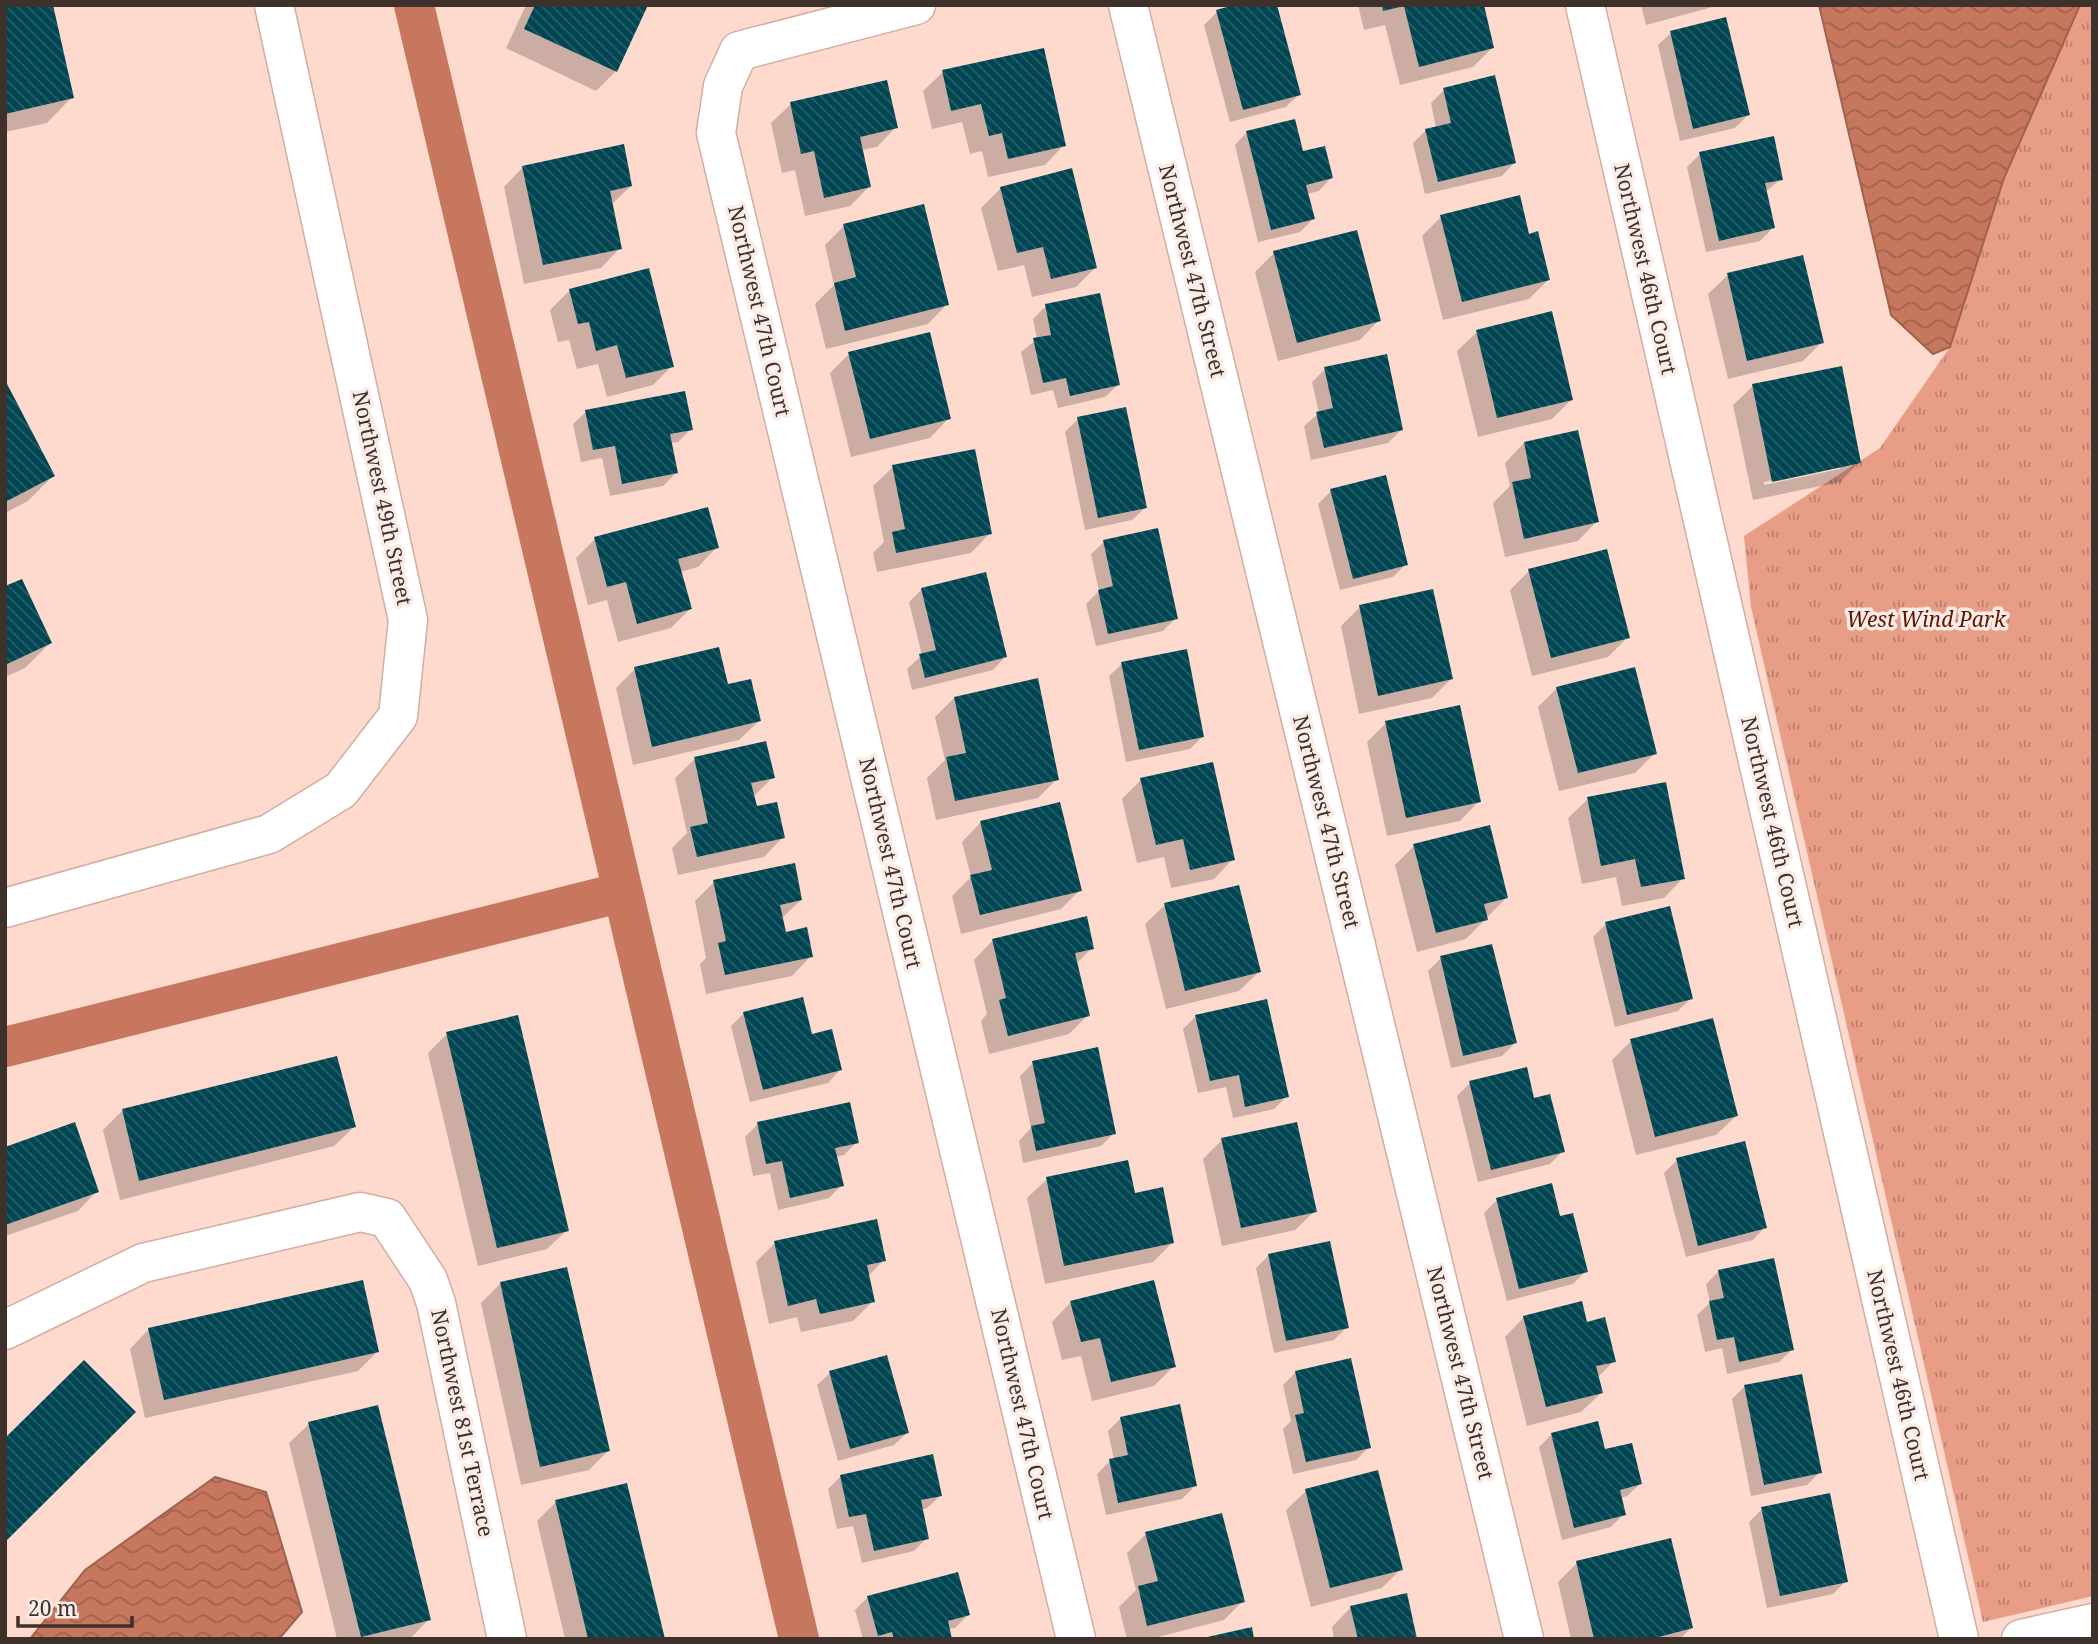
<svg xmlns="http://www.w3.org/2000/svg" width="2098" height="1644" font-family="'Noto Serif',serif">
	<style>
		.park { fill: url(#park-tufts) }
		.water { fill: url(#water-waves); stroke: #9e624f; stroke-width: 2 }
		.shadow { fill: #0003; fill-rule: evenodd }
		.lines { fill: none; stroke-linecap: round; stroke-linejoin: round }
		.canal { stroke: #c7775e; stroke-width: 40 }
		.building { fill: url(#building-back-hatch) }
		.minor-casing { stroke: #d2ada3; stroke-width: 41 }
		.minor { stroke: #fff; stroke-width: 38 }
		.labels { text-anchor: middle; stroke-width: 7; stroke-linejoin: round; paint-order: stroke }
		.street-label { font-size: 21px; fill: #3e302b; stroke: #fbece7 }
		.park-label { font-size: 21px; font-style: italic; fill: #5f1600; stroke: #fbece7 }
	</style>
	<defs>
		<pattern id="park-tufts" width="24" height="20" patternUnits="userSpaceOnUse" patternTransform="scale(1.75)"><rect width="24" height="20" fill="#e89d86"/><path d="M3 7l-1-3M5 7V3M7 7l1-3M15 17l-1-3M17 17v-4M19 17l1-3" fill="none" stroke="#bd806e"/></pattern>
		<pattern id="water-waves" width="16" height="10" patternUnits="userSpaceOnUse" patternTransform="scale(1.75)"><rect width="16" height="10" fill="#c7775e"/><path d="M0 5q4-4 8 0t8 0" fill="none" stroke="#a3624e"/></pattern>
		<pattern id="building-back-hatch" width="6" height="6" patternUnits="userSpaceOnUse" patternTransform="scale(1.75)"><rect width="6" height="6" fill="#004652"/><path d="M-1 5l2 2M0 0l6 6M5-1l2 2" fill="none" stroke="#275f68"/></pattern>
	</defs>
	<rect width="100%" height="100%" fill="#fed9cd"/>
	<path class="park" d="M2080,5h13v1591l-110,26 -232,-1015 -7,-71 136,-88 70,-101 54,-169z"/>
	<path class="water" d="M1819,5h261l-76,173 -54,169 -17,7 -42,-39z
		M215,1477l51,15 36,120 -23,27h-249l55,-69z"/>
	<path class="shadow" d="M5,5l67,92 -25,26 -42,9z
		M526,5h120l-30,66 -20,20 -90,-43z
		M1358,5h124l10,43 -19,19 -73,18 -15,-60 -21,5z
		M1641,5h79l-74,20z
		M1217,12l82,82 -13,13 -56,15 -26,-97z
		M1671,33l77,82 -13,13 -55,13 -22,-96z
		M943,72l121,73 -19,20 -57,12 -6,-26 -12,3 -8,-32 -30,7 -9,-38z
		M1444,90l70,73 -12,13 -77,18 -12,-51 13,-13 10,-2 -5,-25z
		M791,104l105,23 -19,20 -16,3 8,37 -19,19 -45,10 -10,-46 -13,3 -11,-50z
		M1247,132l55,21 29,25 -12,13 -12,3 6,25 -13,13 -42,10 -23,-97z
		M1700,154l81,25 -16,13 8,36 -13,13 -54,11 -19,-85z
		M523,167l108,19 -20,19 9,43 -19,20 -77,16 -20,-97z
		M1001,188l95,79 -20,20 -44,10 -8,-32 -26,6 -17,-63z
		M1441,217l87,19 20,44 -19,19 -86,21 -21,-84z
		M844,226l103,78 -19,20 -102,25 -11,-45 19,-19 -9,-40z
		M1274,253l105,67 -19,20 -82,21 -23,-89z
		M1728,275l94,67 -19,19 -75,18 -20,-85z
		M570,290l102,76 -19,19 -46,12 -9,-33 -21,5 -8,-29 -11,2 -8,-32z
		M1046,306l72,79 -13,12 -47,11 -5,-18 -22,5 -10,-43 16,-13 -4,-20z
		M1477,332l95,67 -20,20 -74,18 -21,-86z
		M849,354l100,64 -19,20 -79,19 -21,-84z
		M1325,369l76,61 -13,13 -77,17 -7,-34 15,-13 -7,-31z
		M5,384l48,92 -25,25 -23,12z
		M1753,386l106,76 -19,20 -87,18 -20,-95zM1840,466v3l-76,16v-3z
		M586,412l105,17 -13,13 -8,1 6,30 -13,13 -53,10 -8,-38 -21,4 -8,-38z
		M1078,419l67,89 -13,12 -47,10 -20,-98z
		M1524,443l73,78 -19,20 -73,16 -12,-54 17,-17 -5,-23z
		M893,467l97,66 -19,20 -94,19 -4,-19 11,-11 -11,-56z
		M1331,491l75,73 -13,13 -53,13 -22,-86z
		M595,539l122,8 -19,20 -18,5 10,37 -19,19 -53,14 -11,-42 -19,5 -12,-47z
		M1104,542l72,76 -13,13 -67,15 -10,-42 13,-13 -8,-37z
		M1529,571l99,66 -20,20 -76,19 -22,-86z
		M5,588l45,55 -25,25 -20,9z
		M922,589l83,68 -12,13 -81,20 -5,-21 15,-14 -13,-53z
		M1360,607l91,72 -19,19 -73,16 -18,-88z
		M1122,664l81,72 -13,13 -64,13 -17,-86z
		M635,669l92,17 32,35 -20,19 -106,25 -17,-77z
		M1557,688l98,65 -20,20 -76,18 -21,-84z
		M954,698l103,81 -19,19 -102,22 -9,-42 18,-18 -10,-43z
		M1386,723l93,78 -19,20 -73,15 -20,-94z
		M695,759l78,18 -20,20 2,11 28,29 -19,20 -86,18 -6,-27 15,-15 -12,-55z
		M1141,780l92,79 -19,20 -43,9 -7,-31 -27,6 -15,-64z
		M1588,799l95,79 -19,20 -42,8 -6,-29 -34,7 -14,-66z
		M981,822l99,68 -19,19 -100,25 -9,-38 19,-19 -9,-35z
		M1414,846l93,51 -41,42 -49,13 -22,-87z
		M714,882l87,18 -20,19 4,15 26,22 -19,20 -86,18 -6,-30 6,-6 -11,-57z
		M1165,905l94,67 -20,19 -73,18 -21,-85z
		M1606,924l85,74 -13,13 -63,16 -22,-90z
		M993,940l99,8 -16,16 12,51 -19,19 -80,20 -8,-33 6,-7 -13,-54z
		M1441,958l74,85 -13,13 -51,12 -23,-97z
		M744,1013l67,23 29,34 -12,13 -78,19 -19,-76z
		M1196,1016l91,80 -13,13 -41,9 -7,-31 -28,6 -15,-64z
		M447,1034l120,196 -20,19 -69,17 -50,-213z
		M1631,1041l105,75 -20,19 -80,20 -24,-95z
		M1033,1063l81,70 -13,13 -78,17 -4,-22 12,-13 -11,-52z
		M1470,1083l63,17 30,51 -13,13 -72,18 -21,-86z
		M122,1111l232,16 -20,19 -214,54 -17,-70z
		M758,1124l99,18 -13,13 -9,2 7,28 -13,13 -51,12 -8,-37 -17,3 -8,-39z
		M1222,1140l93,71 -20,19 -73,16 -19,-87z
		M5,1148l92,43 -19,20 -73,25z
		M1677,1160l88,67 -12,13 -67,17 -22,-84z
		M1047,1179l125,64 -19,19 -108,22 -18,-86z
		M1497,1200l62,18 27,53 -13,13 -66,17 -23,-88z
		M775,1243l109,17 -17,17 6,24 -20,20 -52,11 -4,-15 -28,7 -13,-62z
		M1268,1256l79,71 -13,13 -60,13 -18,-85z
		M1719,1271l73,79 -13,12 -52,12 -5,-26 -17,4 -8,-37 13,-12 -4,-19z
		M500,1284l108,167 -19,19 -68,15 -40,-182z
		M1071,1302l103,64 -20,20 -62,15 -11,-45 -19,4 -10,-38z
		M1524,1317l62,7 28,37 -17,17 4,15 -20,19 -54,14 -22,-89z
		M149,1329l228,23 -19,19 -213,47 -15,-69z
		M830,1373l77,60 -13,12 -56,16 -21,-76z
		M1295,1373l74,74 -13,13 -63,14 -10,-45 8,-8 -8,-36z
		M1745,1386l75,86 -13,13 -56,11 -19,-97z
		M1121,1418l74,68 -13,13 -76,16 -9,-41 13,-13 4,-1 -6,-29z
		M309,1424l120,195 -19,20h-73l-48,-196z
		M1552,1434l52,18 36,32 -13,12 -7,2 4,16 -13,13 -49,13 -23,-93z
		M841,1476l99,20 -13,12 -6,2 6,28 -13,13 -52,12 -9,-37 -16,3 -9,-40z
		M1306,1491l95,78 -19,19 -71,19 -25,-97z
		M556,1502l107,137h-98l-28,-118z
		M1762,1509l84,72 -13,13 -66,14 -18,-86z
		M1146,1534l97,67 -19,19 -74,19h-23l-8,-32 17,-17 -9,-37z
		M1577,1563l114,65 -11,11h-109l-13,-57z
		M868,1597l100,18 -13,13 -7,1 2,10h-87l-8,-29z
		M1351,1607l64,32h-81l-2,-12z"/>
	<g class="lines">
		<path class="canal" d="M414,5l385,1634
			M5,1047l618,-155"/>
	</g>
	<path class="building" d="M5,5h48l21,93 -69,16z
		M535,5h113l-31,67 -93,-43z
		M1234,5h43l24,90 -58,15 -27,-100z
		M1382,5h102l10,43 -75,19 -15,-61 -21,5z
		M1726,17l24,98 -57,14 -23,-98z
		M1044,48l22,98 -58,13 -6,-26 -13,3 -8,-32 -30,7 -9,-41z
		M1495,75l21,88 -78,19 -13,-53 26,-6 -8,-35z
		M887,80l11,48 -38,9 11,50 -47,11 -10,-47 -13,3 -11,-52z
		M1295,119l8,32 22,-5 8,32 -27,7 9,34 -44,11 -25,-99z
		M1774,136l9,44 -18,3 10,45 -56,13 -20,-89z
		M624,144l8,42 -22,5 12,58 -79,16 -21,-99z
		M1072,168l25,100 -46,11 -8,-32 -26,6 -17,-66z
		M1520,195l9,39 9,-3 12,49 -88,22 -22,-87z
		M924,204l25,101 -104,26 -11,-48 22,-6 -13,-53z
		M1357,230l24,91 -84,22 -24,-92z
		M1803,255l21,88 -77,18 -20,-88z
		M649,268l25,99 -48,11 -9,-33 -21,6 -7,-29 -11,2 -9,-35z
		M1100,293l20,92 -50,11 -4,-18 -23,5 -10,-45 18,-3 -6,-31z
		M1552,311l21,89 -76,18 -21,-88z
		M930,332l21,87 -81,20 -22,-87z
		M1387,354l16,76 -79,18 -8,-36 17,-4 -9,-41z
		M1842,366l19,97 -89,19 -20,-98z
		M5,380l50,96 -50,26z
		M685,391l8,39 -23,4 8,39 -56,11 -7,-38 -22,4 -8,-40z
		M1126,407l21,101 -49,10 -21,-101z
		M1578,430l21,92 -75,17 -12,-57 19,-4 -7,-36z
		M975,449l17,85 -96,19 -4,-21 13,-3 -13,-64z
		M1386,475l22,90 -55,14 -23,-90z
		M708,507l11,41 -41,11 14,50 -55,15 -11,-42 -19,5 -13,-50z
		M1158,528l20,91 -70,15 -10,-44 15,-4 -10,-46z
		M1607,549l23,89 -79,20 -23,-89z
		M986,572l21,85 -82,21 -6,-24 17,-4 -15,-62z
		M22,579l30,64 -47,22v-79z
		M1433,589l20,90 -75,17 -19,-91z
		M719,647l9,37 23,-5 10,42 -109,26 -18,-80z
		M1187,649l17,88 -65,13 -18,-88z
		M1635,667l22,87 -79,19 -22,-86z
		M1038,678l21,102 -104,21 -9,-44 20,-4 -12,-56z
		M1460,705l21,97 -75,16 -21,-97z
		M766,741l9,37 -24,5 6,23 20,-4 8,36 -88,19 -7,-30 18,-4 -14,-66z
		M1213,762l22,98 -45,10 -7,-31 -27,6 -16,-67z
		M1666,782l19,97 -44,8 -6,-28 -34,7 -14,-69z
		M1060,802l22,89 -102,24 -10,-40 22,-5 -12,-49z
		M1490,825l18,73 -24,6 4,16 -52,13 -23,-89z
		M795,863l7,37 -22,5 6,27 21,-5 6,30 -88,18 -7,-32 8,-2 -13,-61z
		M1239,885l22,87 -76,19 -21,-88z
		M1670,906l23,93 -66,16 -22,-93z
		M1087,916l7,33 -19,4 15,63 -82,20 -9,-36 7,-2 -14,-59z
		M1492,944l25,99 -54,13 -23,-100z
		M803,997l9,37 20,-5 10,41 -79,20 -20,-78z
		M1267,999l22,98 -44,10 -6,-32 -29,6 -15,-66z
		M518,1015l51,216 -72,17 -51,-216z
		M1713,1018l25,98 -83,21 -25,-98z
		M1098,1047l18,87 -80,17 -5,-25 14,-3 -13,-62z
		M337,1056l19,71 -217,54 -17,-72z
		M1527,1067l7,31 16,-4 15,58 -74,18 -22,-89z
		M850,1102l9,41 -24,5 9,38 -54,12 -8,-37 -16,3 -9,-42z
		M75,1122l24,70 -94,33v-78z
		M1297,1122l20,90 -76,16 -20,-90z
		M1745,1141l22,87 -69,18 -22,-88z
		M1128,1160l7,33 28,-6 11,56 -110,23 -18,-89z
		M1552,1183l8,33 13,-3 15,59 -69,17 -23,-91z
		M877,1219l9,42 -19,4 8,37 -55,12 -4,-15 -28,7 -14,-65z
		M1330,1241l19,87 -63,13 -18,-87z
		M1774,1258l20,92 -55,12 -5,-25 -17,3 -8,-39 15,-3 -6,-28z
		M567,1267l43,184 -70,16 -40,-185z
		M363,1280l16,72 -215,48 -16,-72z
		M1154,1280l22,87 -65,15 -11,-44 -19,4 -11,-41z
		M1582,1301l5,21 18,-5 11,45 -20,4 7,27 -57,14 -23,-91z
		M887,1355l22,78 -59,16 -21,-78z
		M1351,1358l20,90 -65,14 -11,-47 9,-2 -9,-42z
		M84,1360l52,52 -131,130v-104z
		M1802,1374l20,99 -58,12 -20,-100z
		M1180,1404l17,82 -79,17 -9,-44 19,-4 -8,-38z
		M378,1405l53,215 -70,17 -53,-215z
		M1598,1421l7,28 27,-6 10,41 -22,6 6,25 -52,13 -23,-95z
		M933,1454l9,42 -21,4 8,39 -55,12 -8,-37 -17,3 -9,-42z
		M1378,1470l25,100 -73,18 -25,-99z
		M627,1483l38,156h-77l-33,-139z
		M1830,1493l18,89 -68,14 -19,-89z
		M1222,1513l23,89 -98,24 -9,-40 20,-5 -13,-49z
		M1671,1538l22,90 -42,11h-57l-18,-78z
		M958,1572l12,43 -22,6 4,18h-58l-2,-7 -14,4 -11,-40z
		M1407,1593l10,46h-59l-8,-33z
		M1252,1627l2,12h-51v-1z"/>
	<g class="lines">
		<defs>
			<path id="minor" d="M916,5l-177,46 -16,35 -7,47 360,1506
				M1128,5l396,1634
				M1585,5l374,1634
				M5,908l264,-74 72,-44 57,-74 10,-96 -134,-615
				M5,1330l138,-67 217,-51 27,6 41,62 8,23 71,336
				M2021,1639l72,-16"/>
		</defs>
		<use href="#minor" class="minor-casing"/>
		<use href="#minor" class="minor"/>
	</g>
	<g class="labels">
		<g class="street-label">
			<text transform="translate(1645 269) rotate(77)" y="7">Northwest 46th Court</text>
			<text transform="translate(1192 271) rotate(76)" y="7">Northwest 47th Street</text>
			<text transform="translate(759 311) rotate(77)" y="7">Northwest 47th Court</text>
			<text transform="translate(382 498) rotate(78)" y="7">Northwest 49th Street</text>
			<text transform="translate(1326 822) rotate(76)" y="7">Northwest 47th Street</text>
			<text transform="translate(1772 822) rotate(77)" y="7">Northwest 46th Court</text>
			<text transform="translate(890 863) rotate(77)" y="7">Northwest 47th Court</text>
			<text transform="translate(1460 1373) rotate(76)" y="7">Northwest 47th Street</text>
			<text transform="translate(1898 1375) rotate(77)" y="7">Northwest 46th Court</text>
			<text transform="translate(1022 1414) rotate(77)" y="7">Northwest 47th Court</text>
			<text transform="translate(462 1423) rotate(78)" y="7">Northwest 81st Terrace</text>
		</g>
		<g class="park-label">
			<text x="1926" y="627">West Wind Park</text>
		</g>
	</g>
	<rect width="2098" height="1644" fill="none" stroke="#3e302b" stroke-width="14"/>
	<path d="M18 1616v10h114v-10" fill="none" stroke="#3e302b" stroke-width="3.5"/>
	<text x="28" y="1616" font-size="21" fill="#3e302b" stroke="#fbece7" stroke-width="5" paint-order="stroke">20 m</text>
</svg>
